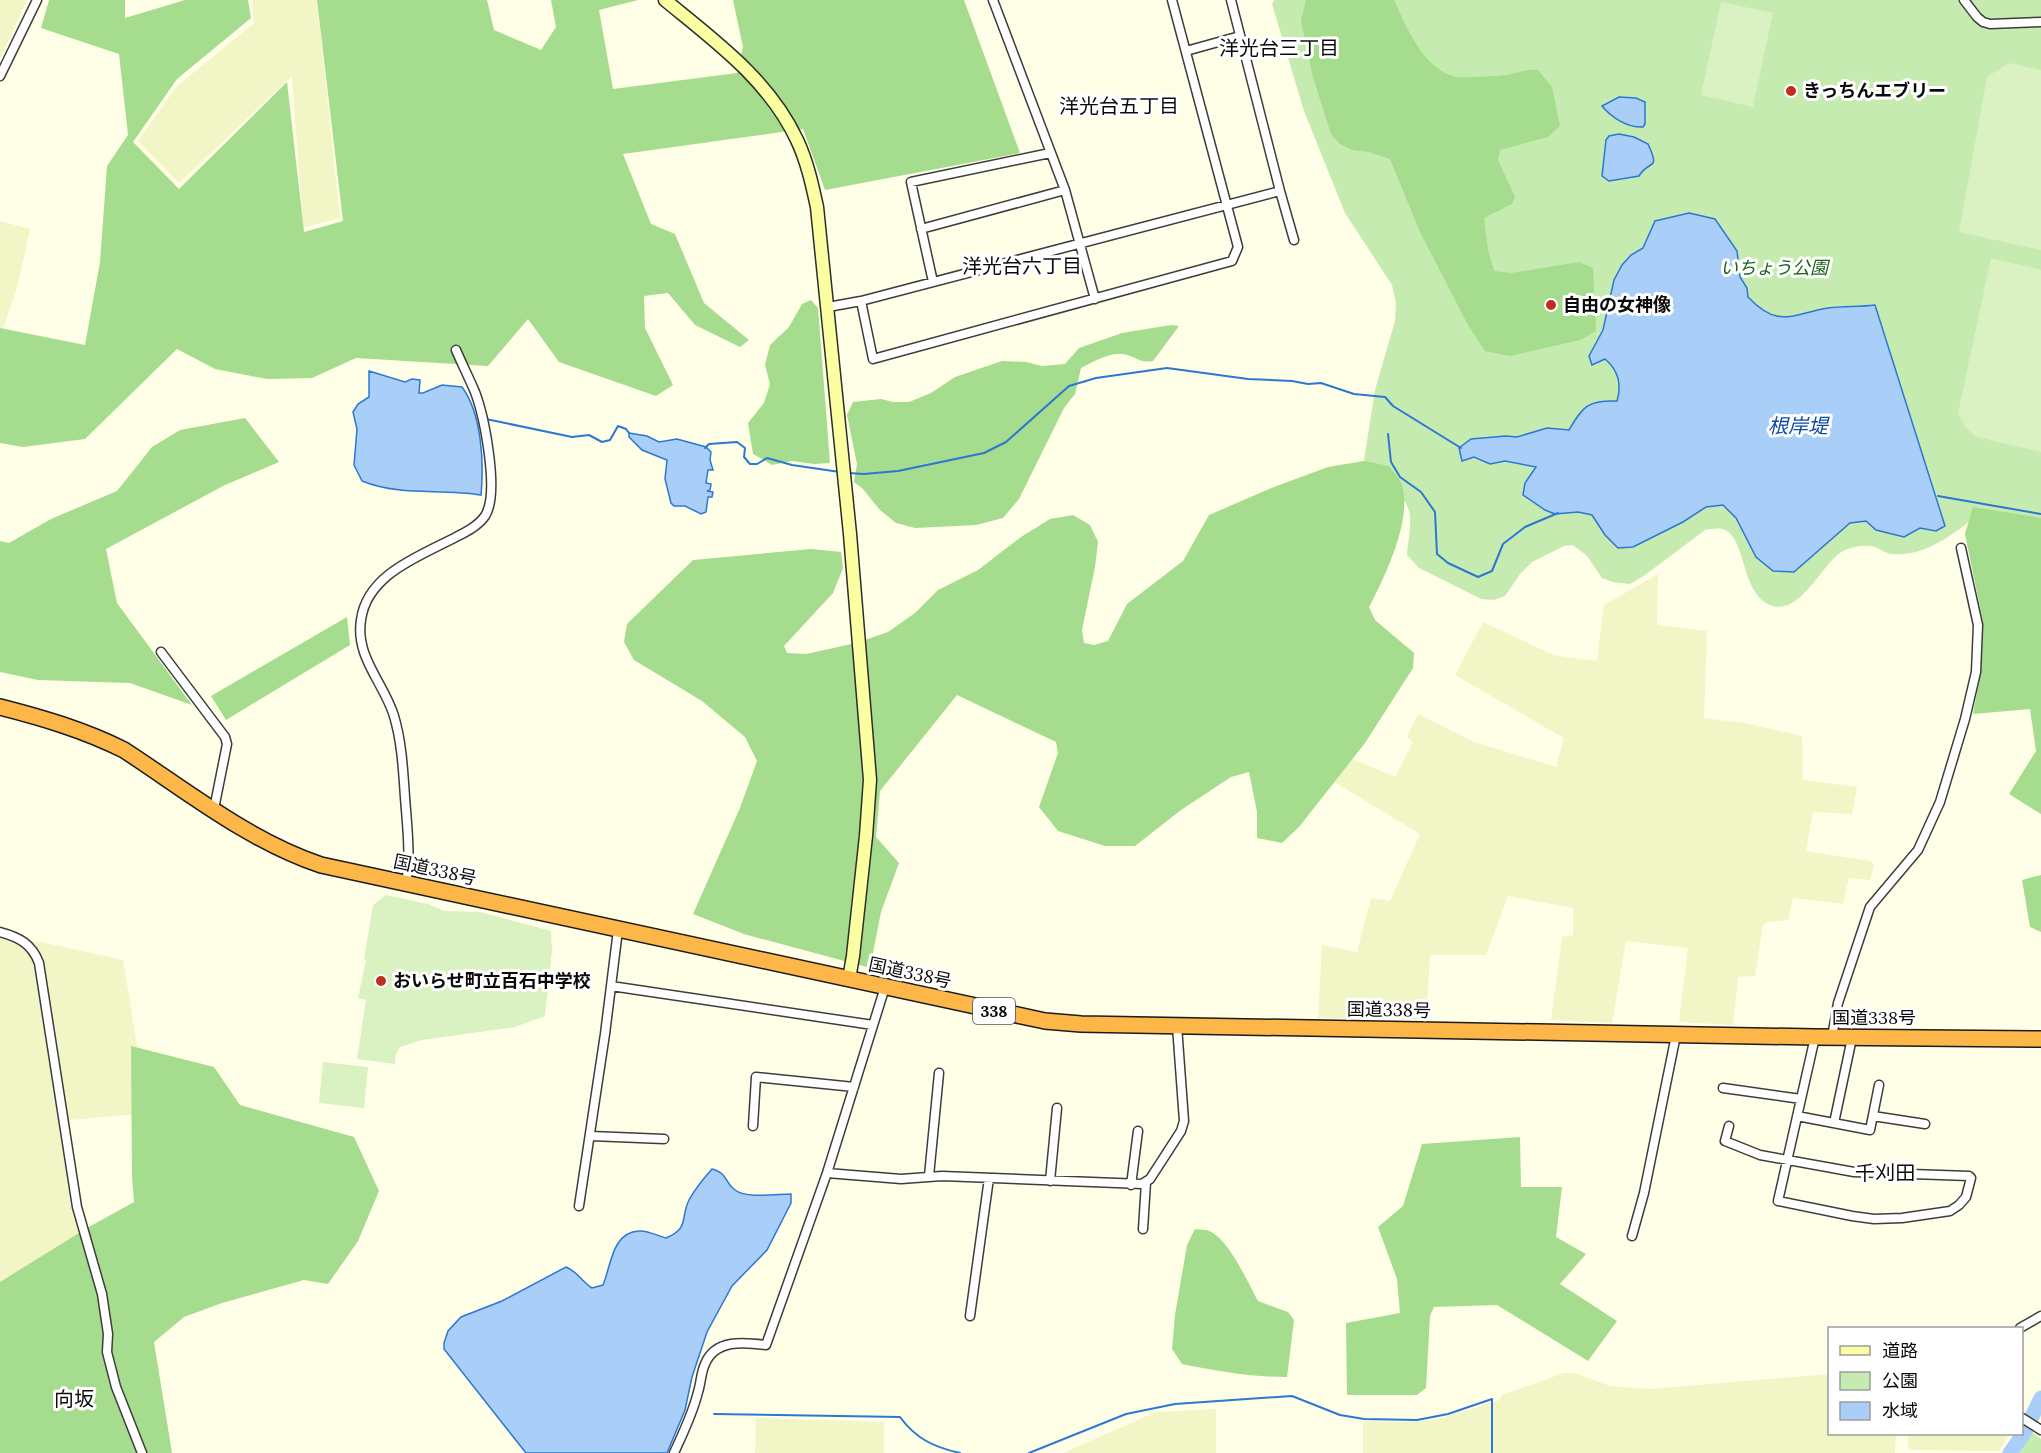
<svg xmlns="http://www.w3.org/2000/svg" width="2041" height="1453" font-family="Lora,'Noto Sans JP',serif">
	<style>
		.farmland { fill: #f2f6c6 }
		.green { fill: #c5ebb0 }
		.forest { fill: #a5dc8e }
		.pitch { fill: #daf1c2 }
		.water { fill: #a9cff9; stroke: #2c77d4; stroke-width: 1.5 }
		.lines { fill: none; stroke-linecap: round; stroke-linejoin: round }
		.stream { stroke: #2c77d4; stroke-width: 2 }
		.river { stroke: #a9cff9; stroke-width: 15 }
		.street-casing { stroke: #3d3d3d; stroke-width: 11 }
		.secondary-casing { stroke: #2c2c2c; stroke-width: 15 }
		.highway-casing { stroke: #1b1b1b; stroke-width: 18 }
		.street { stroke: #fff; stroke-width: 8 }
		.secondary { stroke: #fbffa2; stroke-width: 12 }
		.highway { stroke: #fdb748; stroke-width: 15 }
		.poi-dot { fill: #c02e1c; stroke: #fff; stroke-width: 2 }
		.labels { text-anchor: middle; stroke-width: 6; stroke-linejoin: round; paint-order: stroke }
		.shield { fill: #fff; stroke: #545454; stroke-width: 1.5 }
		.shield-label { font-size: 16px; font-weight: bold; fill: #0a0a0a }
		.poi-label { font-size: 18px; font-weight: bold; fill: #0a0a0a; stroke: #fff; text-anchor: start }
		.park-label { font-size: 18px; font-style: italic; fill: #1c6418; stroke: #fff }
		.street-label { font-size: 18px; fill: #0a0a0a; stroke: #fff }
		.neighbourhood-label { font-size: 20px; fill: #0a0a0a; stroke: #fff }
		.water-label { font-size: 20px; font-style: italic; fill: #0e4aa1; stroke: #fff }
	</style>
	<rect width="100%" height="100%" fill="#fffee7"/>
	<path class="farmland" d="M0,0h27l-27,59z
		M252,0h65l23,218 -37,10 -11,-152 -113,107 -41,-42 38,-54 78,-64z
		M0,221l30,8 -13,59 -17,49z
		M1658,574l-1,51 50,6 -3,87 41,5 57,13 1,44 54,7 -5,27 -39,-2 -7,39 64,10 4,4 -4,15 -21,-2 -6,26 -50,-6 -5,22 -19,2 -6,3 -8,51 -17,1 -5,48 -54,-3 9,-74 -62,-7 -14,82 -61,-3 11,-83 11,-2v-27l-65,-12 -22,59h-56l-4,65 -108,-2 4,-73 35,7 14,-54 19,3 30,-67 -89,-54 15,-24 49,21 18,-35 -6,-5 11,-23 56,28 82,25 8,-29 -109,-63 28,-53 70,33 44,6 7,-56z
		M0,937l12,3 29,2 82,18 25,153 -90,8 13,87 26,89 -97,31z
		M1564,1373h11l35,13 39,3 180,-15 1,60h66l-1,19h-532v-32l40,1 32,-2 65,-20 2,-5z
		M1216,1409v44h-153l93,-41z
		M756,1418l128,4v31h-129z
		M1908,1434h102l-11,17 -87,-1 -4,-3z"/>
	<path class="green" d="M1274,0h767v527l-71,-6c-22,17 -48,36 -78,33 -6,0 -11,-5 -17,-7 -11,-3 -26,0 -35,6 -19,13 -41,64 -70,52 -28,-11 -24,-62 -43,-74 -6,-4 -15,-2 -22,-1l-60,45 -15,9 -17,-2 -11,-4 -15,-22 -14,-11 -9,1 -32,16 -12,12 -15,22 -11,4 -13,-1 -62,-31 -12,-13c1,-14 6,-34 1,-47 -7,-22 -37,-25 -44,-48l11,-70 20,-69 1,-18 -4,-18 -47,-72 -41,-102 -32,-107z
		M2031,1431l10,8v14h-24z"/>
	<path class="forest" d="M49,0h76v18l60,-18h63l3,18 -74,61 -44,63 46,47 108,-107 17,150 39,-11 -26,-221h170l7,30 47,20 15,-23 -5,-27h87l-39,10 14,79 124,-16 6,-26 -10,-47h231l56,153 -195,37 -22,-61 -180,25 28,70 24,10 29,69 45,37 -9,7 -45,-22 -27,-32 -24,3 1,32 28,57 -17,11 -97,-34 -31,-43 -40,47 -132,-8 -44,20 -45,1 -52,-10 -38,-20 -92,90 -62,8 -23,-4v-115l85,17 15,-83 7,-96 21,-31 -9,-81 -78,-26z
		M1306,0h88c13,28 29,69 62,77 2,1 46,-1 50,-2 13,-2 18,-6 32,-5l14,17 8,39 -12,11 -48,13 -2,10 17,37 -3,7 -28,14 4,32 6,21 17,2 68,-11 14,6 3,63 -16,9 -70,16 -25,-5 -17,-26 -48,-93 -30,-73 -21,-7 -17,-2 -12,-6 -9,-10 -18,-57 -12,-56z
		M811,300l7,8 12,155 -16,1 -22,-3 -20,4 -19,-11 -5,-31 16,-20 6,-19 -5,-19 5,-20 19,-18 13,-23z
		M1171,325l8,1 -26,35c-15,3 -19,-7 -32,-7 -14,-1 -28,8 -40,14l-6,26 -11,14 -45,91 -16,19 -27,7 -61,3 -19,-5 -16,-13 -18,-22 -8,-6 3,-18 -10,-49 6,-13 28,-3 12,3h16l22,-9 24,-16 47,-16 24,1 16,4 23,-2 14,-16 43,-15z
		M245,418l34,44 -56,24 -117,63 11,54 75,102 -62,-22 -92,-3 -38,-8v-131l9,2 42,-24 66,-28 35,-44 28,-17z
		M1364,461l25,5c3,5 9,10 11,15 16,32 -16,98 -31,126l6,13 39,33 -1,15 -48,75 -66,84 -17,16 -25,-5v-26l-8,-40 -18,5 -50,33 -46,36h-30l-47,-15 -19,-24 19,-54 -2,-11 -99,-47 -77,96 -4,46 23,26 -18,49 -11,56 -126,-34 -51,-20 47,-106 17,-47 -12,-24 -43,-36 -68,-41 -10,-18 3,-18 66,-64 118,-11 30,3 2,16 -10,25 -49,53 3,7 19,1 50,-11 32,-11 27,-19 23,-23 40,-20 43,-33 29,-18 23,-4 17,10 8,17 -3,25 -13,63 2,13 10,2 14,-4 19,-37 56,-43 26,-46 65,-28 54,-20z
		M1973,507l68,11v296l-32,-20 27,-43 -6,-42 -57,5 7,-39 3,-53 -18,-88z
		M347,617l3,28 -124,75 -15,-24z
		M2041,875v57l-11,-5 -8,-47z
		M131,1046l83,21 26,38 114,32 25,54 -21,50 -30,43 -24,-4 -82,23 -38,14 -30,25 18,111h-172v-171l87,-54 47,-26 -2,-25z
		M1520,1137l1,50h41l-6,50 30,17 -26,30 57,37 -29,40 -91,-56 -63,2 -4,9 -4,72 -9,7h-70l-1,-72 54,-10 -3,-34 -19,-52 25,-21 19,-62z
		M1195,1229c4,1 11,0 14,2 20,8 39,52 49,70l30,11 6,8 -7,57c-36,0 -71,-6 -105,-13l-10,-15 3,-34 12,-70z"/>
	<path class="pitch" d="M1721,2l52,11 -20,94 -52,-12z
		M2009,63l32,7v180l-82,-18 28,-155z
		M1991,258l50,12v182l-64,-15 -11,-9 -8,-15z
		M386,895l42,9 16,7 36,1 71,19 1,20 -7,65 -30,11 -93,13 -22,7 -4,7 -1,10 -38,-5 9,-59 -8,-2 8,-38 -2,-1 9,-54z
		M323,1062l45,5 -4,41 -45,-5z"/>
	<path class="water" d="M1619,97l17,1 9,4v22l-2,3c-15,1 -31,-9 -41,-21z
		M1619,134l15,3 14,7c13,28 1,15 -9,32l-30,5 -7,-5 4,-36 3,-4z
		M1689,213l26,6 22,32 3,26 7,11 1,9c30,32 44,17 80,11 16,-2 31,-1 47,-3l70,221 -9,5 -16,-3 -16,9 -28,-7 -10,-9 -16,2 -56,49 -21,-1 -17,-14 -20,-39 -13,-13 -17,2 -23,15 -50,25 -15,1 -13,-13 -13,-20 -14,-3 -23,2 -10,-4 -22,-15 2,-12 11,-16 -31,-6 -15,3 -16,-7 -12,4 -3,-13 12,-9 35,-3 11,1 30,-9 22,2c14,-24 19,-30 48,-29 5,-17 1,-31 -12,-42l-13,6 -3,-9 14,-26 11,-50 8,-15 9,-10 12,-7 12,-27z
		M369,371l36,11 7,-3 8,1 -1,13h4l19,-8 20,2c20,27 22,76 19,108 -41,-7 -79,2 -119,-14l-8,-16 3,-36 -4,-17 5,-8 11,-7z
		M629,433l18,3 12,6 18,-3 29,8 5,5 -1,8 3,10h-5l-2,13 5,1 -1,6 -3,1 6,1 -1,5h-4l-2,15 -5,2 -16,-8h-11l-3,-3 -6,-24 2,-19 -25,-10 -13,-13z
		M712,1169c17,5 12,13 23,21 12,9 42,4 56,4v9l-24,47 -35,36 -25,46 -15,45 -7,33 -18,43h-141l-82,-104v-6l4,-12 13,-14 41,-16 64,-34c11,4 16,15 26,21l11,-3c8,-19 9,-53 36,-54 8,-1 19,5 27,7 24,-10 14,-20 23,-38 6,-11 15,-22 23,-31z"/>
	<g class="lines">
		<path class="stream" d="M486,419l86,18 17,-2 13,7 8,-2 8,-14 8,3 3,4
			M1388,434l3,28 9,15 21,15 14,20 2,42 11,9 30,14 14,-6 11,-27 22,-17 33,-14
			M705,448l4,-4 28,-2 8,6 -1,9 6,7h7l10,-6 25,7 48,7
			M849,473l15,1 34,-3 86,-18 22,-11 63,-56 27,-8 71,-10 81,11 44,2 16,3 13,-1 33,11 31,3 8,9 68,42
			M1938,496l103,18
			M714,1414l186,3c16,22 34,30 60,36
			M1029,1453l97,-39 49,-10 117,-8 48,19 24,4 53,1 31,-6 44,-15v54"/>
		<path class="river" d="M2010,1453l14,-20 17,-35"/>
		<defs>
			<path id="street" d="M993,0l72,190 30,109
				M1964,0l13,17 6,5 7,2 51,-2
				M1186,51l54,-15
				M0,76l37,-76
				M1280,191l14,49
				M921,229l144,-39
				M933,282l-22,-100 139,-29
				M861,301l12,58 359,-98 6,-14 -66,-247
				M828,307l33,-6 419,-110 -49,-191
				M161,652l64,85 2,7 -13,65
				M406,883c5,-29 1,-57 -1,-86 -2,-27 -3,-54 -11,-81 -10,-33 -39,-59 -33,-96 6,-46 59,-64 95,-83 10,-5 22,-11 29,-21 15,-23 -1,-100 -10,-124 -6,-14 -13,-28 -19,-42
				M0,932c19,5 32,12 39,31l38,244 25,87 6,40 -1,18 9,35 26,66
				M611,986l262,39
				M1832,1037l6,-34 32,-96 48,-57 22,-48 25,-83 11,-47 2,-47 -17,-77
				M1723,1088l78,11
				M1797,1116l73,14 9,-45
				M1873,1116l52,8
				M1834,1123l18,-85
				M753,1126l3,-49 98,10
				M1729,1126l-4,15 35,14 94,17 115,4 2,2 -5,19 -7,8 -9,6 -48,7 -28,1 -22,-3 -74,-15c12,-55 25,-109 37,-164
				M591,1136l73,3
				M827,1173l74,6 41,-3 200,8 8,-5 31,-48 3,-10 -7,-95
				M929,1176l10,-103
				M1050,1181l7,-73
				M1131,1185l7,-54
				M579,1206l26,-172 13,-104
				M1143,1229l3,-47
				M1632,1236l12,-43 32,-158
				M970,1316l19,-138
				M2020,1328l21,-12
				M2022,1418l19,12
				M674,1453c9,-20 19,-40 24,-61 3,-9 3,-20 7,-28 10,-25 39,-22 61,-19l61,-172 58,-186"/>
			<path id="secondary" d="M665,0c50,41 104,80 132,140 10,21 15,44 20,67l33,327 20,246 -4,56 -13,120 -4,23"/>
			<path id="highway" d="M0,707c43,11 84,23 124,43 63,41 125,91 197,115l724,156 36,3 734,13 226,2"/>
		</defs>
		<use href="#street" class="street-casing"/>
		<use href="#secondary" class="secondary-casing"/>
		<use href="#highway" class="highway-casing"/>
		<use href="#street" class="street"/>
		<use href="#secondary" class="secondary"/>
		<use href="#highway" class="highway"/>
	</g>
	<g class="poi-dot">
		<circle cx="1791" cy="91" r="6"/>
		<circle cx="1551" cy="305" r="6"/>
		<circle cx="381" cy="981" r="6"/>
	</g>
	<g class="labels">
		<rect class="shield" x="973" y="998" width="42" height="26" rx="4.5"/>
		<g class="shield-label">
			<text x="994" y="1017">338</text>
		</g>
		<g class="poi-label">
			<text x="1803" y="97">きっちんエブリー</text>
			<text x="1563" y="311">自由の女神像</text>
			<text x="393" y="987">おいらせ町立百石中学校</text>
		</g>
		<g class="park-label">
			<text x="1774" y="274">いちょう公園</text>
		</g>
		<g class="street-label">
			<text transform="translate(435 870) rotate(12)" y="6">国道338号</text>
			<text transform="translate(910 973) rotate(12)" y="6">国道338号</text>
			<text transform="translate(1389 1010) rotate(1)" y="6">国道338号</text>
			<text x="1874" y="1024">国道338号</text>
		</g>
		<g class="neighbourhood-label">
			<text x="1279" y="55">洋光台三丁目</text>
			<text x="1119" y="113">洋光台五丁目</text>
			<text x="1022" y="273">洋光台六丁目</text>
			<text x="1885" y="1180">千刈田</text>
			<text x="74" y="1406">向坂</text>
		</g>
		<g class="water-label">
			<text x="1798" y="433">根岸堤</text>
		</g>
	</g>
	<rect x="1828" y="1327" width="195" height="108" fill="#ffffff" stroke="#9d9d9d" stroke-width="1.5"/>
	<rect x="1840" y="1346" width="30" height="9" fill="#fbffa2" stroke="#9d9d9d" stroke-width="1.5"/>
	<text x="1882" y="1357" font-size="18" fill="#0a0a0a">道路</text>
	<rect x="1840" y="1372" width="30" height="18" fill="#c5ebb0" stroke="#9d9d9d" stroke-width="1.5"/>
	<text x="1882" y="1387" font-size="18" fill="#0a0a0a">公園</text>
	<rect x="1840" y="1402" width="30" height="18" fill="#a9cff9" stroke="#9d9d9d" stroke-width="1.5"/>
	<text x="1882" y="1417" font-size="18" fill="#0a0a0a">水域</text>
</svg>
